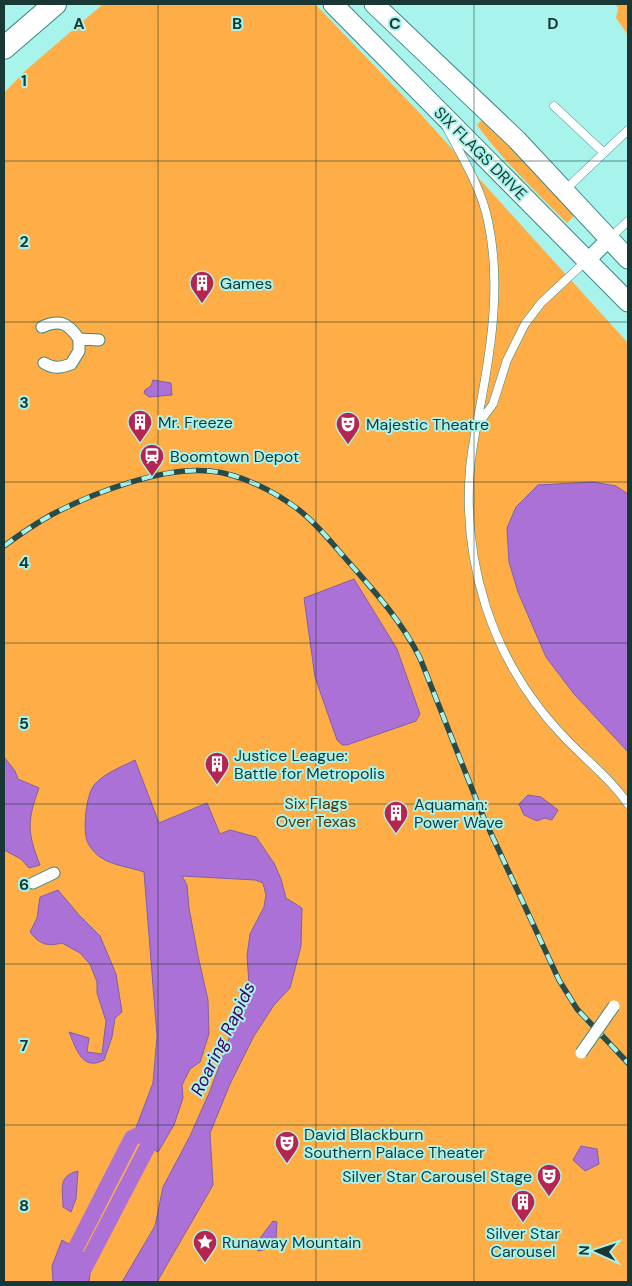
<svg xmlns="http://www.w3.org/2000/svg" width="632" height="1286" font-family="'DM Sans',sans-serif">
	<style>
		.green { fill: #ffae47 }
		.water { fill: #ab71d6; stroke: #7f60a6 }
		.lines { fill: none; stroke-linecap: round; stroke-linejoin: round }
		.canal { stroke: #ab71d6; stroke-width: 16 }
		.service-casing { stroke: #3b8681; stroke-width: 9 }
		.pedestrian-casing { stroke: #3b8681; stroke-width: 13 }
		.minor-casing { stroke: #3b8681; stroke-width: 17 }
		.tertiary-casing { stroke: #3b8681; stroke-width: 21 }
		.secondary-casing { stroke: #3b8681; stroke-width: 24 }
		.service { stroke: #fff; stroke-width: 8 }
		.pedestrian { stroke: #fff; stroke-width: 11 }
		.minor { stroke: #fff; stroke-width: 15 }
		.tertiary { stroke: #fff; stroke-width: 19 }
		.secondary { stroke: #fff; stroke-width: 22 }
		.rail-casing { stroke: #284c4a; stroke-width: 5.5 }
		.rail { stroke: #a8f4ed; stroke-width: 4; stroke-dasharray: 11; stroke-linecap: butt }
		.pedestrian-bridge-casing { stroke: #3b8681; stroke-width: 13; stroke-linecap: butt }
		.pedestrian-bridge { stroke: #fff; stroke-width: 11 }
		.grid { fill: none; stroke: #183735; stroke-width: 1; stroke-opacity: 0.55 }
		.labels { text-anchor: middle; stroke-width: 4; stroke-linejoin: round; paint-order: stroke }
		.street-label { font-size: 16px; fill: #183735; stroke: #a8f4ed }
		.poi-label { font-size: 16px; fill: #183735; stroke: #a8f4ed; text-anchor: start }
		.park-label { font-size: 16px; fill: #553405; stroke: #a8f4ed }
		.water-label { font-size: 18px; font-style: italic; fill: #410061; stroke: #a8f4ed }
		.grid-label { font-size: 16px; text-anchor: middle; font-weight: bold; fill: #183735; stroke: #a8f4ed; stroke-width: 4; stroke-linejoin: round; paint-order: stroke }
	</style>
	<rect width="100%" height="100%" fill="#a8f4ed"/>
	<path class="green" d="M103,4h212l101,105 212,234v939h-624v-1189l21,-22z
		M615,4h13v31l-12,-17 2,-10z
		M483,119l93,95 -9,9c-31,-31 -64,-62 -90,-98z"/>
	<path class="water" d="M153,380l18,3 1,12 -23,2 -5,-4 1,-3 6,-4z
		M593,482l23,4 12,8v258l-54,-58 -28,-37 -28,-65 -9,-30 -2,-34 9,-21 22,-22z
		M354,579l43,70 23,65 -4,7 -69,24h-5l-5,-5 -22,-63 -11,-79z
		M4,757l11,14 3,8 21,9c-12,33 -12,44 1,77l-11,3 -8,-9 -17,-9z
		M135,760l24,63 48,-20 13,31 10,-4 26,7 18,26 7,16 5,19 16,10 -1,38 -11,42 -16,17 -20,31 -24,48 -20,49 3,52 -56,97h-35l33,-56 8,-39 27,-51 20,-45 15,-41 24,-67 -2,-27 3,-22 14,-27 2,-12 -3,-12 -8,-3 -73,-4 5,9 2,23 9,48 10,44 1,34 -9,28 -10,7 -8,16 1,13 -9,27 -16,27 -26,-14 21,-55 4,-47 -13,-164c-14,-5 -31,-6 -44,-15 -4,-3 -10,-9 -12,-14 -6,-11 -2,-50 7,-59 10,-11 26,-17 40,-24z
		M528,795l13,2 17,13 -6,10 -7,-2 -8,3 -13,-6 -5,-11z
		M58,890l21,25 21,21 16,38 6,38 -7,6 -3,19 -8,23c-22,12 -28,-12 -35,-28l20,6 -2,14 15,2 4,-33 -9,-28v-11l-7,-18 -10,-11 -18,-10c-15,4 -23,1 -32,-11l7,-14 3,-21z
		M581,1146l16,3 2,15 -14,7 -12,-11z
		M78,1171l-2,28 -5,13 -8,-5c0,-17 -6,-31 15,-36z
		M273,1221l4,1 -1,17 -13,11 -5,1 -4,-5z
		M62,1240l34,20 -6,13 -1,9h-36l-1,-16z"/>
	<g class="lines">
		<path class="canal" d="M76,1271l9,-4 63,-121 -1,-15 4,-6
			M73,1282l-2,-25 61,-119 15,-7"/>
		<defs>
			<path id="service" d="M554,106l50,47
				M447,128c16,31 34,59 41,93 13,60 4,122 -7,181 -4,22 -9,44 -11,67 -4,46 2,94 16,138 16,49 44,95 80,132 20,21 45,40 62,65
				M565,190l63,-60
				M609,239l19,-18
				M479,423l14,-19 14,-44 18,-36 16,-21 45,-42"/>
			<path id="pedestrian" d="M42,327c18,-8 26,-4 37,12l20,1
				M44,363c10,6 16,5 27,1l8,-13v-12
				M33,883l21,-10"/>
			<path id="minor" d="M588,260l21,-21"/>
			<path id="tertiary" d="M333,4l295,298
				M374,4l143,136 111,119"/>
			<path id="secondary" d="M4,48l51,-44"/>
		</defs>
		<use href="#service" class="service-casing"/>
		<use href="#pedestrian" class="pedestrian-casing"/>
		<use href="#minor" class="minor-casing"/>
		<use href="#tertiary" class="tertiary-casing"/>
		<use href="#secondary" class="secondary-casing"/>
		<use href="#service" class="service"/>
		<use href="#pedestrian" class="pedestrian"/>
		<use href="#minor" class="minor"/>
		<use href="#tertiary" class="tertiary"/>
		<use href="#secondary" class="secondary"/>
		<defs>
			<path id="rail" d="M4,546c15,-11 31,-22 47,-31 42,-22 111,-49 159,-44 31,3 64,20 89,39 18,14 32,32 47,49 28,32 55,61 74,99l62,156 77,166 18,29 51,54"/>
		</defs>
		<use href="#rail" class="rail-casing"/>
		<use href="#rail" class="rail"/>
		<defs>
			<path id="pedestrian-bridge" d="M581,1053l33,-47"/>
		</defs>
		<use href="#pedestrian-bridge" class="pedestrian-bridge-casing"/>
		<use href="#pedestrian-bridge" class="pedestrian-bridge"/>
	</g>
	<path class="grid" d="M158,4v1278M316,4v1278M474,4v1278M4,161h624M4,322h624M4,482h624M4,643h624M4,804h624M4,964h624M4,1125h624"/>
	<defs>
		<symbol id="building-pin" viewBox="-11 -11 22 30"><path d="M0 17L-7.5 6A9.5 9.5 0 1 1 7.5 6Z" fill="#b52551" stroke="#a8f4ed"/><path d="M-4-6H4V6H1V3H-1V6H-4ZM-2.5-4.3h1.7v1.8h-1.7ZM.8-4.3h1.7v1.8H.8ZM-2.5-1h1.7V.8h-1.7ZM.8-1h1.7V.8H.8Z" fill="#fff"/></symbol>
		<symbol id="theatre-pin" viewBox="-11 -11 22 30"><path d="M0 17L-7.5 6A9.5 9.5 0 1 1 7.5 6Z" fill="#b52551" stroke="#a8f4ed"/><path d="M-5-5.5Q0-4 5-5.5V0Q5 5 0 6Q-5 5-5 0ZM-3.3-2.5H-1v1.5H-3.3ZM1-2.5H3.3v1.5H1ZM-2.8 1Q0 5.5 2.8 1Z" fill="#fff"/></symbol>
		<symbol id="station-pin" viewBox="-11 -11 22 30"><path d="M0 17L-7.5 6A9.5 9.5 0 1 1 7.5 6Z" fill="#b52551" stroke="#a8f4ed"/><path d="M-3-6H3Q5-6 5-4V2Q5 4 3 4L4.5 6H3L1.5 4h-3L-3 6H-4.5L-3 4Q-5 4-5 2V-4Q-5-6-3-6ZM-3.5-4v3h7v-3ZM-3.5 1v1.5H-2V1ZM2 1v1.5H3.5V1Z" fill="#fff"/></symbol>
		<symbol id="sight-pin" viewBox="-11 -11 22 30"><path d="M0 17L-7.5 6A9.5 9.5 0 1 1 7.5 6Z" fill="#b52551" stroke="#a8f4ed"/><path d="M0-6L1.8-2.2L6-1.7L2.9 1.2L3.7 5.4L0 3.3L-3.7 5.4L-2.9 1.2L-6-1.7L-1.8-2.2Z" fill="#fff"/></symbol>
	</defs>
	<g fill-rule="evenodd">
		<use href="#building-pin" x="188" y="269" width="28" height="38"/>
		<use href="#building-pin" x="126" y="408" width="28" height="38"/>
		<use href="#theatre-pin" x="334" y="410" width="28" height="38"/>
		<use href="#station-pin" x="138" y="442" width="28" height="38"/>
		<use href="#building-pin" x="203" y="750" width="28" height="38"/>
		<use href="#building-pin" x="382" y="799" width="28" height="38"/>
		<use href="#theatre-pin" x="273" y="1129" width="28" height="38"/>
		<use href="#theatre-pin" x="535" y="1162" width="28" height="38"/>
		<use href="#building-pin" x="509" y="1188" width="28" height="38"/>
		<use href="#sight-pin" x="191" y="1228" width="28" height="38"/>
	</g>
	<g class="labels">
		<g class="street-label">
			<text transform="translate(481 153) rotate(45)" y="6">SIX FLAGS DRIVE</text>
		</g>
		<g class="poi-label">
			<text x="220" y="289">Games</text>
			<text x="158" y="428">Mr. Freeze</text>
			<text x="366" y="430">Majestic Theatre</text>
			<text x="170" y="462">Boomtown Depot</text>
			<text x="234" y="761">Justice League:<tspan x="234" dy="18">Battle for Metropolis</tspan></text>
			<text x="414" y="810">Aquaman:<tspan x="414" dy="18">Power Wave</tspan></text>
			<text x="304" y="1140">David Blackburn<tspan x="304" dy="18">Southern Palace Theater</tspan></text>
			<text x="532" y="1182" text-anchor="end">Silver Star Carousel Stage</text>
			<text x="523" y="1239" text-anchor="middle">Silver Star<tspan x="523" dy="18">Carousel</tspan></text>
			<text x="222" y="1248">Runaway Mountain</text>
		</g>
		<g class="park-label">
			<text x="316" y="809">Six Flags<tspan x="316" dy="18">Over Texas</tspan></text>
		</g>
		<g class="water-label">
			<text transform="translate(223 1039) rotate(-64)" y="6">Roaring Rapids</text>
		</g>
	</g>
	<g class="grid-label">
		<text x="79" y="29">A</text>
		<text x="237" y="29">B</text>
		<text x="395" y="29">C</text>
		<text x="553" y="29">D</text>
		<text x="24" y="86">1</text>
		<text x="24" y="247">2</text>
		<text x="24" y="408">3</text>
		<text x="24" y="568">4</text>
		<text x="24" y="729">5</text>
		<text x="24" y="890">6</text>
		<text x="24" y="1051">7</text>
		<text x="24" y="1211">8</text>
	</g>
	<rect width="632" height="1286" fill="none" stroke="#183735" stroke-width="10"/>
	<g transform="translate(597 1251) rotate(273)" stroke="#a8f4ed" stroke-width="4" paint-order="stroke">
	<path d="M0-4L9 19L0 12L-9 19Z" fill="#183735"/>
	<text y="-8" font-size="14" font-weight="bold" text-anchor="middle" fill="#183735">N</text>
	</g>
</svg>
